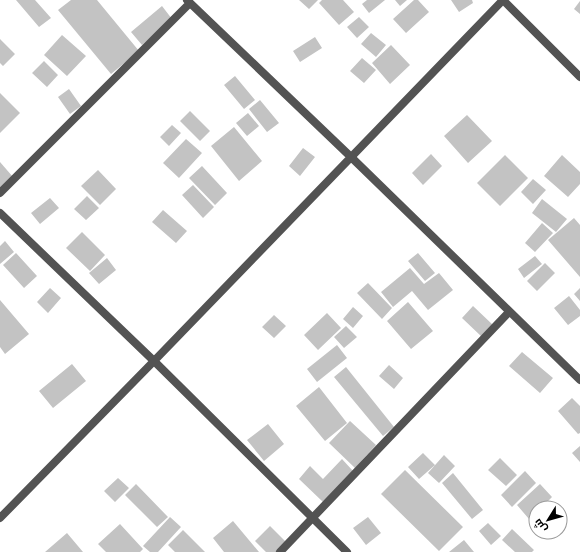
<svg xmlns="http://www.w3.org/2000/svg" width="580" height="552" font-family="'Archivo Narrow',Cairo,sans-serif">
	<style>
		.building { fill: #c3c3c3 }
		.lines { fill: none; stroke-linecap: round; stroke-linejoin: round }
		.minor { stroke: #535353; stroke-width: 8 }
	</style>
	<rect width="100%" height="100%" fill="#fff"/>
	<path class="building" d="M16,0h19l16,18 -12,9z
		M71,0h26l42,51 -28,23 -53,-64z
		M299,0h19l-9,9z
		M322,0h21l11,12 -15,13 -20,-22z
		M367,0h18l-16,13 -7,-9z
		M395,0h12l-7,6z
		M414,0h4l11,12 -23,21 -13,-14z
		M451,0h21l1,3 -14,9z
		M580,1v13l-6,-5z
		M162,6l10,13 -30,26 -11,-13z
		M359,17l10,10 -12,11 -10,-11z
		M371,33l15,12 -10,12 -15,-13z
		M62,35l24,21 -19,20 -23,-21z
		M315,37l7,11 -22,14 -7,-11z
		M0,39l15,15 -12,12 -3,-3z
		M391,45l19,20 -20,19 -18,-21z
		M362,58l14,12 -12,13 -14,-12z
		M44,61l14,14 -11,12 -15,-14z
		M235,76l20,24 -11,9 -20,-24z
		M69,89l12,17 -11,8 -12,-17z
		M0,93l20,20 -20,20z
		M260,100l19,23 -12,9 -18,-23z
		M190,111l20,20 -10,10 -20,-20z
		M248,113l11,13 -12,10 -11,-13z
		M467,115l25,26 -24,22 -24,-27z
		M172,125l9,8 -12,13 -9,-9z
		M234,127l28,34 -23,20 -28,-35z
		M186,139l16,14 -23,25 -16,-15z
		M303,148l12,9 -15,19 -11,-10z
		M431,154l11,12 -19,19 -11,-12z
		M505,155l23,23 -28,28 -23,-23z
		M562,155l18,17v12l-12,13 -24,-21z
		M0,162l13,15 -13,11z
		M202,166l25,27 -12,12 -26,-27z
		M98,170l18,19 -16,16 -19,-19z
		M533,179l13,11 -13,14 -12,-12z
		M193,185l21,22 -11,11 -21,-23z
		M87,196l12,12 -13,12 -12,-11z
		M50,198l9,10 -19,16 -9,-11z
		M542,199l25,20 -11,13 -24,-19z
		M163,210l24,21 -11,12 -24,-21z
		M574,218l6,7v52l-32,-37z
		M542,223l11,10 -18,19 -10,-9z
		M82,232l23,23 -15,16 -24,-23z
		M5,241l9,11 -14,12v-18z
		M16,253l21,23 -13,12 -21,-23z
		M418,253l17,20 -10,8 -17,-20z
		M535,256l7,8 -18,14 -6,-9z
		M107,258l9,12 -17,14 -10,-11z
		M545,263l10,10 -18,18 -10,-10z
		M410,268l14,16 15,-11 14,17 -25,20 -16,-19 -19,16 -12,-15z
		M368,283l24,25 -10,11 -25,-26z
		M50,288l11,10 -13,15 -11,-11z
		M580,288v13l-6,-7z
		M569,296l11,14v6l-12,9 -14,-17z
		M0,300l29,34 -24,20 -5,-7z
		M408,302l25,29 -22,18 -24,-28z
		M473,306l20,19 -11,12 -20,-19z
		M353,307l10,9 -10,12 -10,-9z
		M327,313l14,15 -23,22 -14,-15z
		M274,315l12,11 -12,12 -12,-11z
		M346,326l11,11 -13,11 -10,-11z
		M337,345l10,13 -30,24 -10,-13z
		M522,352l31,26 -13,15 -31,-27z
		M72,364l14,17 -33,27 -14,-17z
		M389,365l14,13 -9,11 -15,-13z
		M346,367l48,60 -11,9 -49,-59z
		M319,387l28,36 -22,18 -29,-35z
		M572,398l8,8v27l-2,1 -20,-23z
		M350,421l26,24 -21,23 -26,-25z
		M268,424l16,20 -20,17 -17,-21z
		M580,446v16l-8,-9z
		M423,453l12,12 -16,14 -11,-12z
		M444,455l11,11 -16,17 -11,-10z
		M500,458l17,17 -11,11 -18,-16z
		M342,459l11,12 -30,31 -24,-23 11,-13 13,13z
		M405,470l58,57 -24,24 -58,-57z
		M525,471l11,12 -24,24 -11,-12z
		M453,473l30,37 -11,9 -30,-36z
		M118,478l11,10 -14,14 -11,-11z
		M136,484l32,33 -11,10 -32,-32z
		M540,484l12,13 -11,11h-5v4l-7,7 -12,-14z
		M170,517l11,10 -23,25h-8l-7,-6z
		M368,517l13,16 -15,12 -13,-17z
		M233,521l26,31h-35l-11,-14z
		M488,523l13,13 -10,9 -12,-14z
		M120,524l23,25 -3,3h-34l-8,-8z
		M270,526l16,16 -10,10h-10l-11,-11z
		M512,529l22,21 -2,2h-17l-13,-12z
		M183,530l22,22h-30l-7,-7z
		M543,532h12l-7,6z
		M67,533l16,19h-38z
		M464,540l10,12h-25z"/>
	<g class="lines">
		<path class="minor" d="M187,0l164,157 229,223
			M503,0l77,77
			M0,193l190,-190
			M0,213l154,148 193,191
			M0,518l154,-157 349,-361
			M280,552l229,-240"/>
	</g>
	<g transform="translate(548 520) rotate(233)"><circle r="19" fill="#ffffff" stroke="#999999"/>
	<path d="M0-3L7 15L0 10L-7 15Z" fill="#000000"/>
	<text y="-6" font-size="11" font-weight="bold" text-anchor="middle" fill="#000000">ش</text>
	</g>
</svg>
